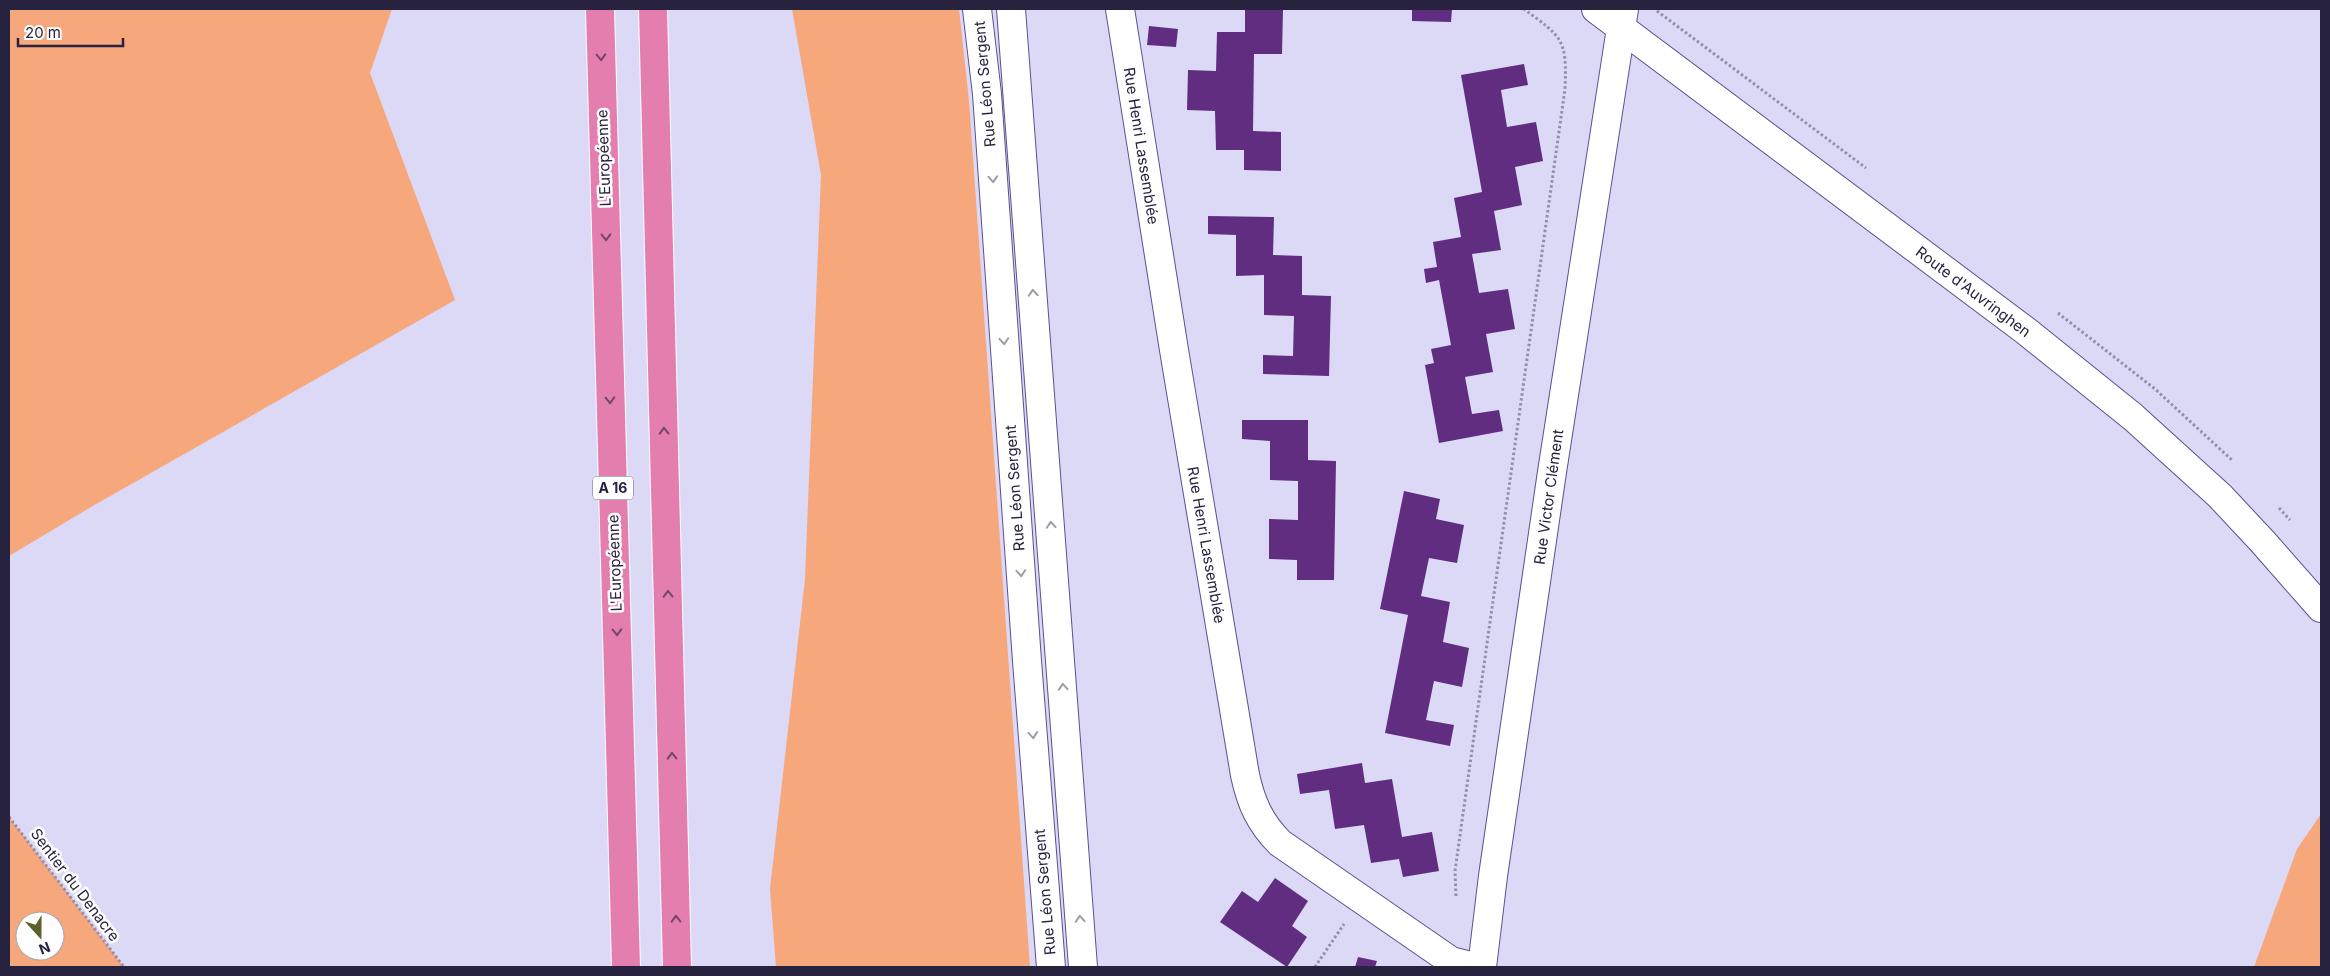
<svg xmlns="http://www.w3.org/2000/svg" width="2330" height="976" font-family="Inter,sans-serif">
	<style>
		.green { fill: #f6a77b; fill-rule: evenodd }
		.building { fill: #602d80 }
		.lines { fill: none; stroke-linecap: round; stroke-linejoin: round }
		.street-casing { stroke: #5b508e; stroke-width: 30 }
		.highway-casing { stroke: #fff; stroke-width: 30 }
		.path { stroke: #928eaa; stroke-width: 3; stroke-dasharray: 2.5 2.5; stroke-linecap: butt }
		.street { stroke: #fff; stroke-width: 28 }
		.highway { stroke: #e37eaf; stroke-width: 28 }
		.oneway { stroke: #72476b }
		.oneway2 { stroke: #9e9ca8 }
		.labels { text-anchor: middle; stroke-width: 5; stroke-linejoin: round; paint-order: stroke }
		.shield { fill: #fefefe; stroke: #686477; stroke-width: 1 }
		.shield-label { font-size: 14px; font-weight: bold; fill: #27223d }
		.street-label { font-size: 15px; fill: #27223d; stroke: #fefefe }
	</style>
	<rect width="100%" height="100%" fill="#dcd9f6"/>
	<path class="green" d="M9,9h383l-22,64 85,227 -364,207 -82,49z
		M792,9h167l10,92 61,866h-254l-6,-78 35,-310 16,-404z
		M2321,814v153h-67l43,-118z
		M9,817l1,1 114,149h-115zM25,921h30v30h-30z"/>
	<path class="building" d="M1245,9h38l-1,45h-28l-1,77 28,1v39l-37,-1v-20h-28l-1,-39 -28,-1 1,-40 28,1 1,-39h28z
		M1412,9h40l-1,13 -39,-1z
		M1149,26l29,3 -2,18 -29,-2z
		M1524,64l4,21 -27,5 6,37 29,-5 7,39 -28,6 7,38 -28,6 7,39 -29,4 7,39 29,-4 7,40 -29,5 7,38 -28,5 7,37 27,-4 4,21 -64,12 -14,-78 9,-2 -3,-14 20,-4 -12,-65 -13,3 -2,-14 13,-2 -4,-25 28,-5 -7,-39 28,-6 -21,-117z
		M1208,216l66,1 -1,38 29,1v39l29,1 -2,80 -66,-2v-19l30,1 1,-40 -30,-1v-40l-28,1v-41l-28,-1z
		M1242,420h66v40l28,1 -2,119h-37v-20l-28,-1v-40l29,1v-39l-28,-1v-39l-28,-2z
		M1404,491l36,8 -4,20 28,6 -7,38 -28,-5 -8,38 29,6 -7,40 26,6 -7,39 -28,-6 -8,39 28,5 -4,21 -65,-13 23,-118 -28,-6z
		M1362,763l3,20 27,-4 10,58 30,-5 7,39 -36,6 -4,-18 -28,4 -7,-38 -29,4 -6,-39 -29,4 -3,-20z
		M1275,878l33,23 -16,25 15,11 -20,30 -67,-45 22,-31 16,11z
		M1358,957l19,4 -2,6h-20z"/>
	<g class="lines">
		<defs>
			<path id="street" d="M977,9l10,85 40,567 24,306
				M1011,9l72,958
				M1120,9l54,341 71,425c6,28 15,48 35,68l171,118 24,6
				M1596,9l430,322 107,86 87,79 43,46 58,66
				M1482,967l11,-91 59,-404 72,-463"/>
			<path id="highway" d="M600,9l26,958
				M653,9l24,958"/>
		</defs>
		<use href="#street" class="street-casing"/>
		<use href="#highway" class="highway-casing"/>
		<path class="path" d="M1657,11l209,157
			M2058,313l97,76 78,72
			M2279,508l11,12
			M9,817l115,150
			M1456,896l-1,-25 110,-782c2,-50 -2,-51 -41,-80
			M1315,967l29,-43"/>
		<use href="#street" class="street"/>
		<use href="#highway" class="highway"/>
	</g>
	<defs><path id="oneway-chevron" d="M-2-3.5L2.5 0L-2 3.5" fill="none" stroke-width="1.6" stroke-linecap="round" stroke-linejoin="round" transform="scale(1.25)"/></defs>
	<g class="oneway">
		<use href="#oneway-chevron" transform="translate(601 57) rotate(88)"/>
		<use href="#oneway-chevron" transform="translate(606 237) rotate(89)"/>
		<use href="#oneway-chevron" transform="translate(610 400) rotate(88)"/>
		<use href="#oneway-chevron" transform="translate(664 431) rotate(-92)"/>
		<use href="#oneway-chevron" transform="translate(668 594) rotate(-91)"/>
		<use href="#oneway-chevron" transform="translate(617 632) rotate(89)"/>
		<use href="#oneway-chevron" transform="translate(672 756) rotate(-92)"/>
		<use href="#oneway-chevron" transform="translate(676 919) rotate(-91)"/>
	</g>
	<g class="oneway2">
		<use href="#oneway-chevron" transform="translate(993 179) rotate(86)"/>
		<use href="#oneway-chevron" transform="translate(1033 293) rotate(-94)"/>
		<use href="#oneway-chevron" transform="translate(1004 341) rotate(86)"/>
		<use href="#oneway-chevron" transform="translate(1051 525) rotate(-94)"/>
		<use href="#oneway-chevron" transform="translate(1021 573) rotate(86)"/>
		<use href="#oneway-chevron" transform="translate(1063 687) rotate(-94)"/>
		<use href="#oneway-chevron" transform="translate(1033 735) rotate(85)"/>
		<use href="#oneway-chevron" transform="translate(1080 919) rotate(-94)"/>
	</g>
	<g class="labels">
		<rect class="shield" x="593" y="476.5" width="40" height="23" rx="4"/>
		<g class="shield-label">
			<text x="613" y="493">A 16</text>
		</g>
		<g class="street-label">
			<text transform="translate(985 84) rotate(-95)" y="5">Rue Léon Sergent</text>
			<text transform="translate(1141 146) rotate(81)" y="5">Rue Henri Lassemblée</text>
			<text transform="translate(604 158) rotate(-92)" y="5">L'Européenne</text>
			<text transform="translate(1973 292) rotate(37)" y="5">Route d'Auvringhen</text>
			<text transform="translate(1015 488) rotate(-94)" y="5">Rue Léon Sergent</text>
			<text transform="translate(1549 497) rotate(-82)" y="5">Rue Victor Clément</text>
			<text transform="translate(1206 545) rotate(80)" y="5">Rue Henri Lassemblée</text>
			<text transform="translate(615 563) rotate(-92)" y="5">L'Européenne</text>
			<text transform="translate(75 885) rotate(53)" y="5">Sentier du Denacre</text>
			<text transform="translate(1045 892) rotate(-95)" y="5">Rue Léon Sergent</text>
		</g>
	</g>
	<rect width="2330" height="976" fill="none" stroke="#27223d" stroke-width="20"/>
	<g transform="translate(40 936) rotate(159)"><circle r="24" fill="#fefefe" stroke="#a8a6b1"/>
	<path d="M0-4L9 19L0 12L-9 19Z" fill="#5d5f2c"/>
	<text y="-8" font-size="14" font-weight="bold" text-anchor="middle" fill="#27223d">N</text>
	</g>
	<path d="M18 38v8h105v-8" fill="none" stroke="#27223d" stroke-width="2.5"/>
	<text x="25" y="38" font-size="15" fill="#27223d" stroke="#fefefe" stroke-width="4" paint-order="stroke">20 m</text>
</svg>
